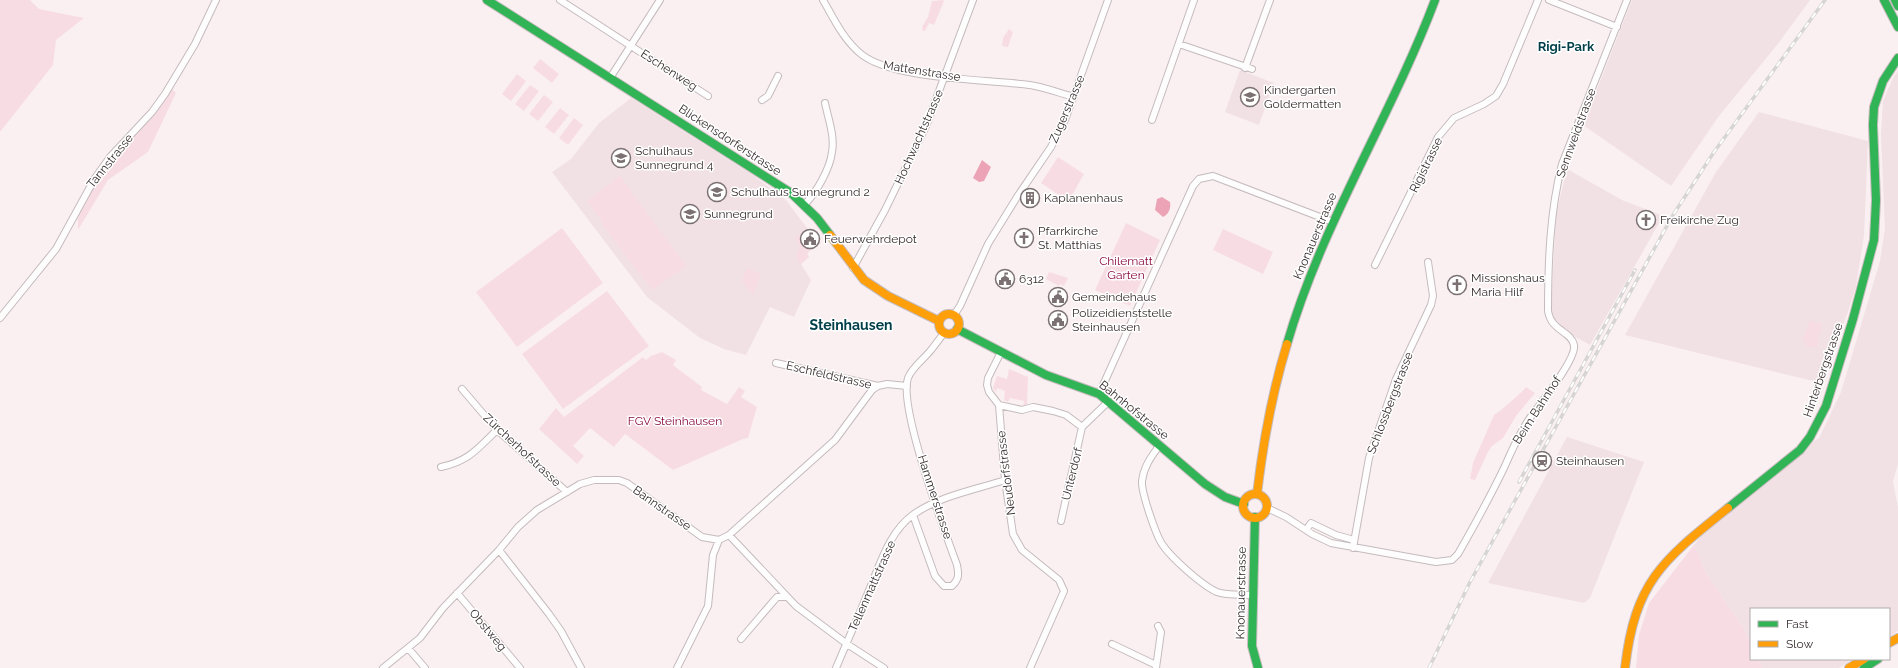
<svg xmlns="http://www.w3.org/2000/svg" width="1898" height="668" font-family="Raleway,sans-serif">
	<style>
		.built { fill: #f2e1e4 }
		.green { fill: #f7dde3 }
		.water { fill: #eda3b6 }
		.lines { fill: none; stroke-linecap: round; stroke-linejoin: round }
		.street-casing { stroke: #c5bbbd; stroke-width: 8 }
		.fast-casing { stroke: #c5bbbd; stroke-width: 10 }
		.slow-casing { stroke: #c5bbbd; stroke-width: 10 }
		.street { stroke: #fefdfd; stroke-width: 6 }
		.fast { stroke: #30b455; stroke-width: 8 }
		.slow { stroke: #ff9f0a; stroke-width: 8 }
		.rail-casing { stroke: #d6d4d4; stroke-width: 3.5 }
		.rail { stroke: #fff; stroke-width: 2; stroke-dasharray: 6; stroke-linecap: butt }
		.labels { text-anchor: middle; stroke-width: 3; stroke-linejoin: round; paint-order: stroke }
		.street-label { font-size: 12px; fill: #372c2e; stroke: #fff }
		.poi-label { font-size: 12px; fill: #372c2e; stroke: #fff; text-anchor: start }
		.park-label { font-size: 12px; fill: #8b0d42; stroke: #fff }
		.neighbourhood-label { font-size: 13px; font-weight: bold; fill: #003f4a; stroke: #fff }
		.quarter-label { font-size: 14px; font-weight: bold; fill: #003f4a; stroke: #fff }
	</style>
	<rect width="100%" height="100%" fill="#faf0f2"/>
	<path class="built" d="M1632,0h178l-33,45 -58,71 -48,70 -88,-61z
		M1240,70l34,13 -15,42 -34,-13z
		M1898,71v393l-5,17 5,27v123l-9,6v-28h-138v35l-7,-15 -40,-59 -6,-18 -5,-6 8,-10 43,-40 56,-46 19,-12 22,-46 39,-131 5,-33 -4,-93 2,-34 10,-23z
		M631,98l123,78 32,24 33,44 -12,9 2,4 -8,7 10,16 -17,37 -24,-10 -24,48 -22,-6 -24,-11 -53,-41 -95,-125 19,-13 28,-36z
		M1759,112l109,29 -4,95 -8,50 -8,26 -27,71 -196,-48 91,-163z
		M1567,169l55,31 41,16 -73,129 -18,-10 -10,-9 -8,-9 -3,-9 5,-94z
		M1567,437l77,25 -54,136 -6,5 -96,-20z
		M1758,659h95l-14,9h-77z"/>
	<path class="green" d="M0,0h30l9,9 45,9 -28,22 -3,25 -53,67z
		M943,0l1,1 -10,24 -5,-2 -4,8h-2l-1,-4 6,-10 4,-16z
		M1009,29l4,3 -5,15 -6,-1 1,-8z
		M540,59l19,15 -7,9 -19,-15z
		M517,74l9,7 -15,20 -9,-7z
		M530,85l9,6 -15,20 -9,-7z
		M169,86l7,7 -28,59 -40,28 -30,50 -1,-24 45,-64z
		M544,95l9,7 -15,19 -9,-7z
		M560,108l9,7 -15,19 -9,-7z
		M574,118l9,7 -15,20 -9,-7z
		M1058,157l26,17 -14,25h-5l-24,-16z
		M620,176l66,90 -34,24 -51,-67 1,-2 -15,-20z
		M1126,223l34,17 -30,66 -35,-16z
		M562,228l41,55 -86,64 -41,-55z
		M808,229l11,15 -12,9 2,4 -8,7 -5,-6 4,-13 -5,-7z
		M1223,229l50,23 -10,22 -50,-24z
		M747,268l14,6 -8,21 -11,-14z
		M1049,272l19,6 -4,8 -4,-2 -1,2 -13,-7z
		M607,291l42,55 -86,63 -41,-55z
		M1810,320l12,4 -5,24 -10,-2 -4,-7z
		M662,352l14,8 -3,5 29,22 -1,3 26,14 12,-17 6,4 -4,6 16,10 -9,31 -5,1 -70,31 -48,-36 -11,13 -24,-19 -17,18 11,10 -7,8 -38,-35 17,-21 8,9 79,-60 3,3 5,-4z
		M1009,369l19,8 -1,29 -4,1 1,-6 -14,-3 -2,4 -4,-2 1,-9 -8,-3 -1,4 -3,-4 4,-12 10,3z
		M1526,387l9,6 -19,23 -13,22 -11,8 -4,6 -13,28 -5,-1 3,-16 21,-48c3,-1 31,-25 32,-28z
		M1693,546l5,6 6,18 40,59 7,15v15h7l4,9h-126l3,-33 10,-32z"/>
	<path class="water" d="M982,160l9,7 -7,14 -5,1 -6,-4z
		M1162,197l8,5c1,6 -1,12 -7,15l-8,-7 2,-11z"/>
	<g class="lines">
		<defs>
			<path id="street" d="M560,0l148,96
				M823,0c11,19 20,39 38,54 32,26 126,25 169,31 14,2 29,8 44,12
				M1549,0l68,27
				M1179,44l73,25
				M1245,68l25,-68
				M610,78l50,-78
				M762,100l6,-4 10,-20
				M1152,120l42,-120
				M805,204c11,-11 25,-35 27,-52 3,-16 -4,-34 -7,-49
				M1375,265l63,-128 16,-19 30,-14 12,-8 7,-12 35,-84
				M853,268l32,-58 41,-84 47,-126
				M954,315l6,-9 28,-62 29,-47 34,-50 14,-27 43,-120
				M0,318l56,-69 39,-71 15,-21 42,-45 13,-18 30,-50 21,-44
				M1001,352l-13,26 -1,7 2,7 10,13 6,75 8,54 9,16 37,30 5,11 -34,77
				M776,363l102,23 9,-2 20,2
				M462,389l35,41 70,62
				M1099,394l94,-208 6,-7 14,-3 120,46
				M999,405l23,5 11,-3 20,4 13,4 16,12
				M1082,427l26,-25
				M1159,446c-8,11 -15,20 -17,35 -1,11 14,54 20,63 9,14 41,42 55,48 10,4 26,2 37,3
				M441,467c28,-6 36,-18 56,-37
				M1267,508l19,9 26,17 19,9 105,19 16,-2 6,-6c16,-28 32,-57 46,-86 8,-18 16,-37 28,-53 9,-12 45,-57 42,-70 -3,-14 -23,-14 -26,-34 0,-49 2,-100 14,-147l65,-164
				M913,515l22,61 9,10h8c7,-7 7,-11 5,-21 -12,-33 -59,-158 -49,-187 4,-11 16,-19 23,-28 5,-6 9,-12 13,-17
				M1061,521l21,-94
				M1306,530l5,-7 25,12 18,5
				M729,535l67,71 51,38 37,24
				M1353,548l16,-90 27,-79 35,-74 2,-9 -5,-34
				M499,550l50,64 12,17 20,37
				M457,593l63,75
				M741,639l36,-42h9
				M1112,644l44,21
				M408,648l17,20
				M383,668l37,-30 23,-30 56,-58 19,-23 19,-17 43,-26 14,-4h25l8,3 75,54 17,3 10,-5 106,-95 37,-50 6,-4
				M677,668l31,-62 5,-51 6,-15
				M836,668c10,-24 21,-48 31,-73 12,-27 21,-63 47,-81 26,-18 60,-24 91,-34
				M1156,668l5,-36 -3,-6"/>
			<path id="fast" d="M487,0l304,193 26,25 13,17
				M1884,0l14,27
				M1895,0l3,6
				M957,329l89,46 53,19 106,90 20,13 19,7
				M1287,344c35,-121 104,-227 148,-344
				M1728,508l72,-58 10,-13 16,-31 27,-87 21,-79 2,-40 -3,-75 1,-18 9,-26 15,-23
				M1255,517l-3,129 6,22
				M1864,668l14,-9"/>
			<path id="slow" d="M830,235l34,45 24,16 51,25
				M939 324a10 10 0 1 1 20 0a10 10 0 1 1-20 0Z
				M1257,494c6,-51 15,-101 30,-150
				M1243 506a12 12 0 1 1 24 0a12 12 0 1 1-24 0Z
				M1889,643l9,-5
				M1625,668c10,-87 38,-108 103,-160
				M1849,668l15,-9"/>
		</defs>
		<use href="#street" class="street-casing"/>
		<use href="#fast" class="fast-casing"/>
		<use href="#slow" class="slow-casing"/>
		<use href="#street" class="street"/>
		<use href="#fast" class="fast"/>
		<use href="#slow" class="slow"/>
		<defs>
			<path id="rail" d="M1519,482l116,-212
				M1429,668l41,-86 203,-367 41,-63 111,-152"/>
		</defs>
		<use href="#rail" class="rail-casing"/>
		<use href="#rail" class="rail"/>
	</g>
	<defs>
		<symbol id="school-ring" viewBox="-11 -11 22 22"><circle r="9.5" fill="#fff" stroke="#7b7173" stroke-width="1.5"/><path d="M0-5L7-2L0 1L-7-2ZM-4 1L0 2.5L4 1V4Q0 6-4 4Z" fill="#7b7173"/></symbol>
		<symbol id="building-ring" viewBox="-11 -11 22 22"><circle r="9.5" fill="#fff" stroke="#7b7173" stroke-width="1.5"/><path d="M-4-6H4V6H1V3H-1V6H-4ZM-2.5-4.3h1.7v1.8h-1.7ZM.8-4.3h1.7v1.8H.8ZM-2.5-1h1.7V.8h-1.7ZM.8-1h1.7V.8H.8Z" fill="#7b7173"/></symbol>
		<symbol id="church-ring" viewBox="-11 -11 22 22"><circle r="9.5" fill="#fff" stroke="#7b7173" stroke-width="1.5"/><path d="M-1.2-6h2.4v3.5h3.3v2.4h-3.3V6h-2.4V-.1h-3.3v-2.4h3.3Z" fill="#7b7173"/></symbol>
		<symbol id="civic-ring" viewBox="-11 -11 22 22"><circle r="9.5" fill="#fff" stroke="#7b7173" stroke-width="1.5"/><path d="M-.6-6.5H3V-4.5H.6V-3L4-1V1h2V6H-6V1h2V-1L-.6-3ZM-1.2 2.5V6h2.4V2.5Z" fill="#7b7173"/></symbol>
		<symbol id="station-ring" viewBox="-11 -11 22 22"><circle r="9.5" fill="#fff" stroke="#7b7173" stroke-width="1.5"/><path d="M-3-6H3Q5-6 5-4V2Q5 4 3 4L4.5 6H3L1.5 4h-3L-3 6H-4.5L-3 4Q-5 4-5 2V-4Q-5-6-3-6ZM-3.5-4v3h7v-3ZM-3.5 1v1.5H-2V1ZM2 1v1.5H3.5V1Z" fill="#7b7173"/></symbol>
	</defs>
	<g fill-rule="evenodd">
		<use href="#school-ring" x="1239" y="86" width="22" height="22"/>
		<use href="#school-ring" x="610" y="147" width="22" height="22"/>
		<use href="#school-ring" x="706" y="181" width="22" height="22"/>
		<use href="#building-ring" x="1019" y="187" width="22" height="22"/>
		<use href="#school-ring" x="679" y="203" width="22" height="22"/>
		<use href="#church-ring" x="1635" y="209" width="22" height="22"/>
		<use href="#church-ring" x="1013" y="227" width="22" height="22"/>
		<use href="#civic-ring" x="799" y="228" width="22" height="22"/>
		<use href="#civic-ring" x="994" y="268" width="22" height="22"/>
		<use href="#church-ring" x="1446" y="274" width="22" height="22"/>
		<use href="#civic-ring" x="1047" y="286" width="22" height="22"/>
		<use href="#civic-ring" x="1047" y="309" width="22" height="22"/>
		<use href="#station-ring" x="1531" y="450" width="22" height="22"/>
	</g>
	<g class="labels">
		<g class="street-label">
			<text transform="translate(669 70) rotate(33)" y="4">Eschenweg</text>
			<text transform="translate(922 71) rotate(9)" y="4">Mattenstrasse</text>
			<text transform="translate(1067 109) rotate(-67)" y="4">Zugerstrasse</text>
			<text transform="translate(1576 133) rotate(-70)" y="4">Sennweidstrasse</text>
			<text transform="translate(919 137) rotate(-66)" y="4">Hochwachtstrasse</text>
			<text transform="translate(730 140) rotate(33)" y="4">Blickensdorferstrasse</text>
			<text transform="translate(110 161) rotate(-51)" y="4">Tannstrasse</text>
			<text transform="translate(1426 165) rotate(-64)" y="4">Rigistrasse</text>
			<text transform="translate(1315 236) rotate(-67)" y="4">Knonauerstrasse</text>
			<text transform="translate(1823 370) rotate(-71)" y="4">Hinterbergstrasse</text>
			<text transform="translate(829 375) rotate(13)" y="4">Eschfeldstrasse</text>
			<text transform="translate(1390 403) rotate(-69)" y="4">Schlossbergstrasse</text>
			<text transform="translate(1134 410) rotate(39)" y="4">Bahnhofstrasse</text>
			<text transform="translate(1537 410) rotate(-57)" y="4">Beim Bahnhof</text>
			<text transform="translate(522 450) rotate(43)" y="4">Zürcherhofstrasse</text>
			<text transform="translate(1006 473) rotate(-97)" y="4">Neudorfstrasse</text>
			<text transform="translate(1072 474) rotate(-76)" y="4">Unterdorf</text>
			<text transform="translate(935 497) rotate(72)" y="4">Hammerstrasse</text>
			<text transform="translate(662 508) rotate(35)" y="4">Bannstrasse</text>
			<text transform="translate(872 586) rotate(-66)" y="4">Tellenmattstrasse</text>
			<text transform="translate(1241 593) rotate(-89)" y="4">Knonauerstrasse</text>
			<text transform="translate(488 630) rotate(50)" y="4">Obstweg</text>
		</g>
		<g class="poi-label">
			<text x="1264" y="94">Kindergarten<tspan x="1264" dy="14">Goldermatten</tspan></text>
			<text x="635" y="155">Schulhaus<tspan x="635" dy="14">Sunnegrund 4</tspan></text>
			<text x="731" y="196">Schulhaus Sunnegrund 2</text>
			<text x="1044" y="202">Kaplanenhaus</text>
			<text x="704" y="218">Sunnegrund</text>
			<text x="1660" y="224">Freikirche Zug</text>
			<text x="1038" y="235">Pfarrkirche<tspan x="1038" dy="14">St. Matthias</tspan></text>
			<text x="824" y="243">Feuerwehrdepot</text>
			<text x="1471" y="282">Missionshaus<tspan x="1471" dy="14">Maria Hilf</tspan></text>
			<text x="1019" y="283">6312</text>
			<text x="1072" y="301">Gemeindehaus</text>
			<text x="1072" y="317">Polizeidienststelle<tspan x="1072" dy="14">Steinhausen</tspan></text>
			<text x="1556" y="465">Steinhausen</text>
		</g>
		<g class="park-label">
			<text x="1126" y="265">Chilematt<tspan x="1126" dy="14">Garten</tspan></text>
			<text x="675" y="425">FGV Steinhausen</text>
		</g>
		<g class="neighbourhood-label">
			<text x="1566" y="51">Rigi-Park</text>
		</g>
		<g class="quarter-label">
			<text x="851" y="330">Steinhausen</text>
		</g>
	</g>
	<rect x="1750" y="608" width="140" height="52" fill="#ffffff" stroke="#afabab"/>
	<rect x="1758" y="621" width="20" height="6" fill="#30b455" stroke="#afabab"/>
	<text x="1786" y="628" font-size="12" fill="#372c2e">Fast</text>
	<rect x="1758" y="641" width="20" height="6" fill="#ff9f0a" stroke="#afabab"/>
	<text x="1786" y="648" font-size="12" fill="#372c2e">Slow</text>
</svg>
